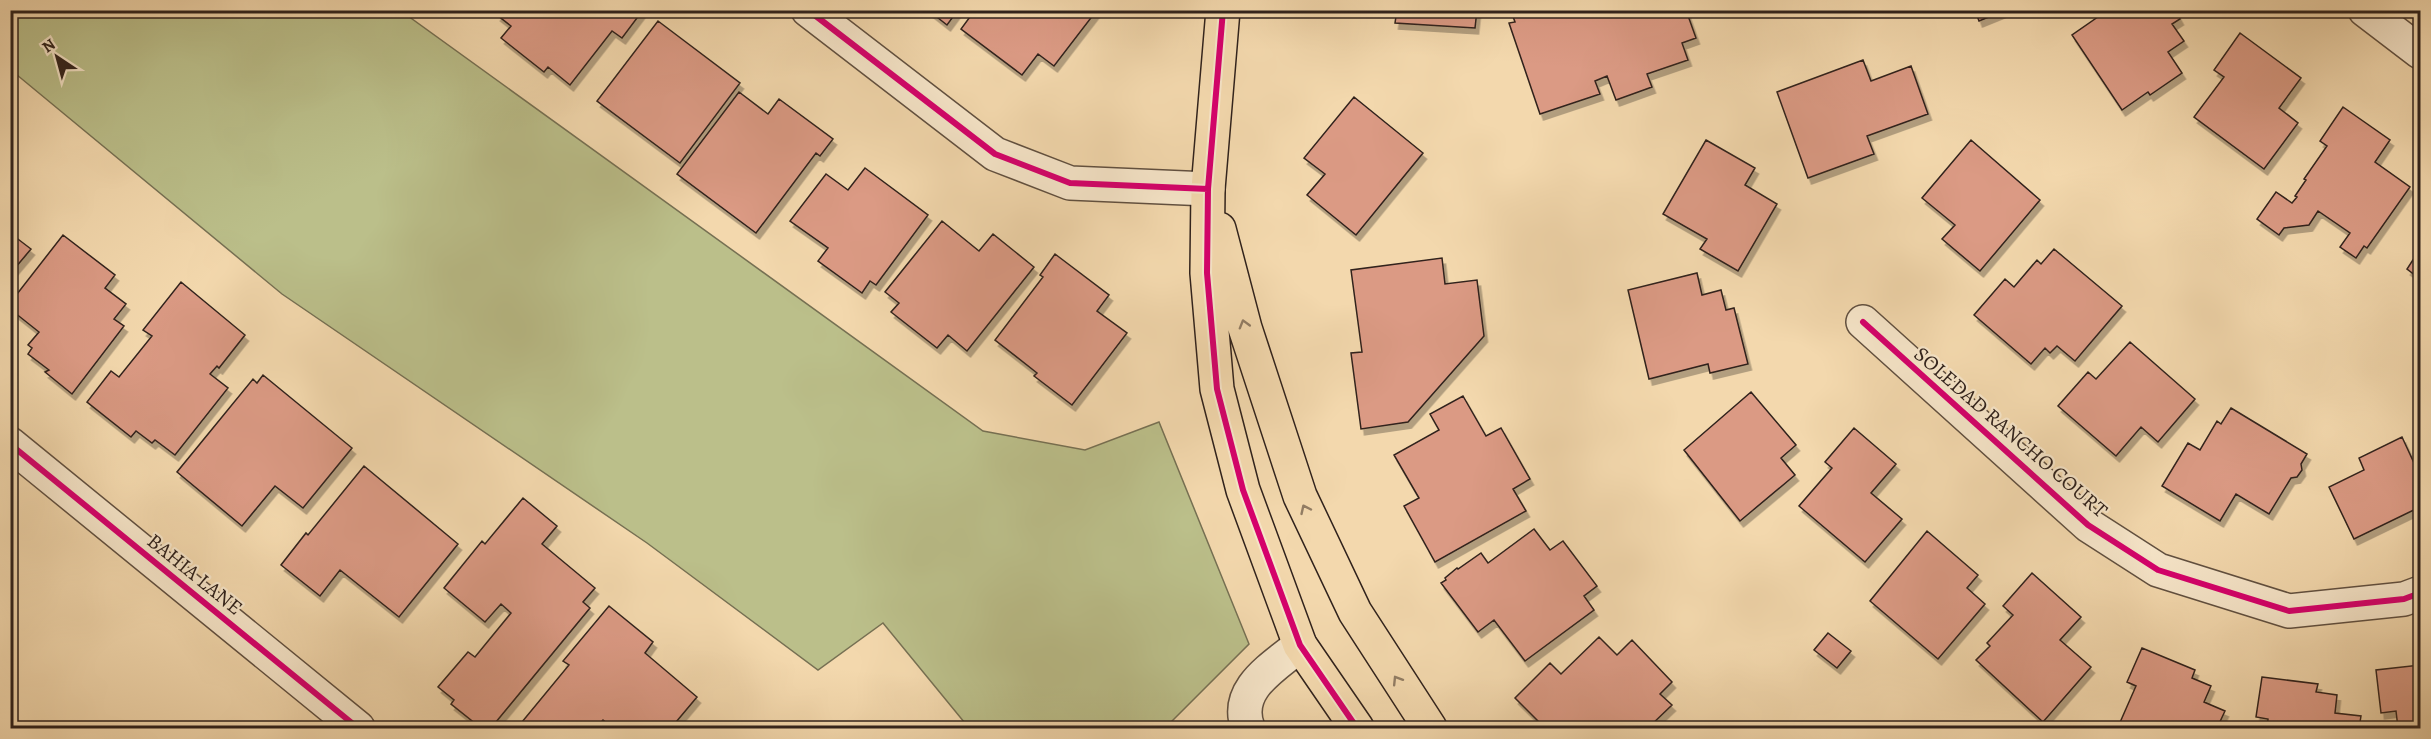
<svg xmlns="http://www.w3.org/2000/svg" width="2431" height="739" font-family="Alegreya,serif">
	<style>
		.green { fill: #bbbf8a; stroke: #767053; stroke-width: 1.5 }
		.building { fill: #db9a84; stroke: #30221c; stroke-width: 1.5; filter: url(#shadow) }
		.lines { fill: none; stroke-linecap: round; stroke-linejoin: round }
		.minor-casing { stroke: #615040; stroke-width: 36 }
		.major-casing { stroke: #30221c; stroke-width: 36 }
		.minor { stroke: #f7e6ca; stroke-width: 33 }
		.major { stroke: #f3d8ad; stroke-width: 33 }
		.cycleway-casing { stroke: #f7e6ca; stroke-width: 10 }
		.cycleway { stroke: #d6006c; stroke-width: 6 }
		.oneway { stroke: #927d64 }
		.labels { text-anchor: middle; stroke-width: 4.5; stroke-linejoin: round; paint-order: stroke }
		.street-label { font-size: 21px; fill: #30221c; stroke: #f7e6ca }
	</style>
	<defs>
		<filter id="shadow"><feDropShadow dx="3.5" dy="6" stdDeviation="0" flood-color="#0004"/></filter>
	</defs>
	<rect width="100%" height="100%" fill="#f3d8ad"/>
	<filter id="stains"><feTurbulence type="fractalNoise" baseFrequency=".00333" numOctaves="4"/><feColorMatrix values="0 0 0 0 .2 0 0 0 0 .09 0 0 0 0 .02 0 0 0 .5 -.17"/></filter>
	<radialGradient id="worn" r=".72"><stop offset=".6" stop-color="#630" stop-opacity="0"/><stop offset="1" stop-color="#630" stop-opacity=".3"/></radialGradient>
	<path class="green" d="M10,11h391l582,420 102,19 74,-28 90,222 -84,84h-196l-86,-105 -65,47 -171,-127 -365,-249 -271,-224z"/>
	<path class="building" d="M500,10h143l-21,28 -10,-7 -42,54 -22,-18 -4,5 -43,-34 10,-12 -14,-11z
		M928,10h30l-11,15z
		M975,10h122l-43,56 -16,-12 -16,21 -61,-46z
		M1397,10h80l-2,18 -80,-5z
		M1523,10h12l1,4 10,-4h140l10,28 -14,5 6,17 -41,14 5,13 -36,13 -9,-24 -12,5 5,13 -60,20 -31,-91 6,-1 -3,-8z
		M1975,10h31l-27,11z
		M2108,10h67l5,9 -8,5 12,17 -16,11 14,21 -32,22 -2,-3 -26,18 -50,-75z
		M658,21l82,62 -60,80 -83,-62z
		M2240,33l61,45 -22,30 19,15 -34,46 -70,-52 30,-40 -10,-7z
		M1863,60l8,21 40,-15 17,48 -61,22 7,18 -66,24 -31,-86z
		M739,92l29,22 11,-15 54,40 -13,17 -4,-3 -60,80 -79,-59z
		M1354,97l69,56 -67,82 -49,-40 18,-21 -21,-16z
		M2343,107l47,33 -15,22 35,25 -43,61 -3,-2 -8,12 -16,-11 10,-14 -32,-22 -9,14 -25,3 -5,7 -22,-16 19,-27 16,11 5,-6 -2,-1 11,-16 -2,-1 23,-33 -7,-5z
		M1706,140l49,28 -10,17 32,19 -39,67 -38,-22 7,-10 -44,-25z
		M1971,140l69,60 -60,71 -38,-32 13,-14 -33,-27z
		M865,168l63,47 -52,70 -6,-4 -8,12 -44,-32 10,-13 -38,-27 36,-47 22,16z
		M942,221l37,30 14,-17 41,33 -67,84 -19,-16 -11,13 -46,-36 8,-9 -14,-11z
		M10,233l21,16 -21,25z
		M63,235l52,40 -10,13 21,16 -12,15 10,7 -52,68 -27,-22 4,-2 -21,-16 4,-6 -4,-3 11,-13 -29,-23v-6z
		M2054,249l68,57 -47,55 -18,-15 -7,7 -5,-5 -14,16 -57,-49 31,-36 9,8 23,-27 4,4z
		M2420,249v30l-13,-10z
		M1055,254l54,41 -12,16 30,22 -55,72 -38,-29 3,-3 -42,-33 48,-63 -3,-2z
		M1442,258l3,26 32,-4 7,56 -76,86 -47,7 -10,-76 11,-1 -11,-82z
		M1697,273l5,22 19,-5 5,20 8,-2 14,56 -38,9 -2,-9 -59,15 -21,-89z
		M181,282l64,53 -26,33 -2,-2 -7,8 18,14 -53,67 -20,-15 -3,3 -16,-12 -5,6 -44,-35 24,-31 8,6 33,-41 -9,-6z
		M2130,342l65,57 -37,43 -17,-15 -25,29 -58,-50 30,-34 8,7z
		M263,375l89,73 -49,60 -28,-22 -33,40 -65,-54 76,-93 4,4z
		M1751,392l45,53 -15,13 14,17 -55,46 -56,-71z
		M1463,396l23,40 15,-8 29,51 -17,10 13,22 -91,51 -31,-56 15,-8 -25,-43 45,-25 -9,-16z
		M2231,408l76,46 -6,10 1,6 -5,7 -6,1 -22,36 -33,-20 -16,27 -58,-35 26,-43 12,7 17,-29 4,3z
		M1854,428l42,36 -25,29 31,26 -37,43 -66,-56 33,-38 -7,-6z
		M2402,437l18,39v31l-66,32 -25,-52 35,-17 -5,-12z
		M364,466l94,78 -59,73 -59,-47 -20,26 -39,-31 25,-32 2,2z
		M523,498l34,28 -15,18 53,44 -12,14 7,6 -99,120h-10l-30,-24 3,-4 -16,-13 30,-35 7,5 36,-44 -10,-9 -16,18 -41,-34 38,-47 3,3z
		M1534,529l16,21 13,-9 34,45 -13,10 10,14 -69,51 -31,-41 -16,12 -37,-49 5,-3 -1,-2 12,-10 1,1 23,-16 7,10z
		M1927,531l51,44 -11,13 18,16 -47,55 -68,-58z
		M2032,573l49,44 -21,23 31,27 -48,55 -67,-62 14,-14 -3,-3 26,-28 -10,-9z
		M609,606l44,36 -8,11 52,44 -26,31h-58l-10,-8 -7,8h-79l52,-63 -6,-4z
		M1828,633l23,18 -14,17 -23,-18z
		M1599,637l18,18 15,-15 40,42 -12,12 12,11 -24,23h-103l-30,-30 35,-35 11,11z
		M2142,648l53,22 -3,8 19,8 -7,16 21,9 -8,17 -99,-1 18,-41 -9,-4z
		M2420,665v63h-22l-2,-17 -15,2 -5,-43z
		M2262,677l56,7 -2,8 21,3 -2,18 26,3 -2,12h-92l1,-9 -12,-2z"/>
	<g class="lines">
		<defs>
			<path id="minor" d="M808,10l187,144 75,29 138,6
				M2365,10l55,42
				M1863,322l225,203 70,45 131,41 115,-12 16,-6
				M10,444l348,284
				M1248,728c-15,-39 26,-61 52,-83"/>
			<path id="major" d="M1223,10l-15,179 -1,84 10,116 26,101 57,155 57,83
				M1219,229l26,99 55,168 55,116 75,116"/>
		</defs>
		<use href="#minor" class="minor-casing"/>
		<use href="#major" class="major-casing"/>
		<use href="#minor" class="minor"/>
		<use href="#major" class="major"/>
		<defs>
			<path id="cycleway" d="M808,10l187,144 75,29 138,6
				M1223,10l-15,179 -1,84 10,116 26,101 57,155 57,83
				M1863,322l225,203 70,45 131,41 115,-12 16,-6
				M10,444l348,284"/>
		</defs>
		<use href="#cycleway" class="cycleway-casing"/>
		<use href="#cycleway" class="cycleway"/>
	</g>
	<defs><path id="oneway-chevron" d="M-2-3.5L2.5 0L-2 3.5" fill="none" stroke-width="1.6" stroke-linecap="round" stroke-linejoin="round" transform="scale(1.5)"/></defs>
	<g class="oneway">
		<use href="#oneway-chevron" transform="translate(1244 324) rotate(-106)"/>
		<use href="#oneway-chevron" transform="translate(1305 509) rotate(-115)"/>
		<use href="#oneway-chevron" transform="translate(1397 680) rotate(-122)"/>
	</g>
	<g class="labels">
		<g class="street-label">
			<text transform="translate(2011 432) rotate(41)" y="7">SOLEDAD RANCHO COURT</text>
			<text transform="translate(195 574) rotate(39)" y="7">BAHIA LANE</text>
		</g>
	</g>
	<rect width="2431" height="739" fill="none" stroke="#f3d8ad" stroke-width="36"/>
	<rect x="12" y="12" width="2407" height="715" fill="none" stroke="#30221c" stroke-width="3"/>
	<rect x="18" y="18" width="2395" height="703" fill="none" stroke="#30221c" stroke-width="1.5"/>
	<g transform="translate(57 57) rotate(324)" stroke="#f7e6ca" stroke-width="4.5" paint-order="stroke">
	<path d="M0-4.5L10 22L0 15L-10 22Z" fill="#30221c"/>
	<text y="-9" font-size="16" font-weight="bold" text-anchor="middle" fill="#30221c">N</text>
	</g>
	<rect width="100%" height="100%" filter="url(#stains)"/>
	<rect width="100%" height="100%" fill="url(#worn)"/>
</svg>
